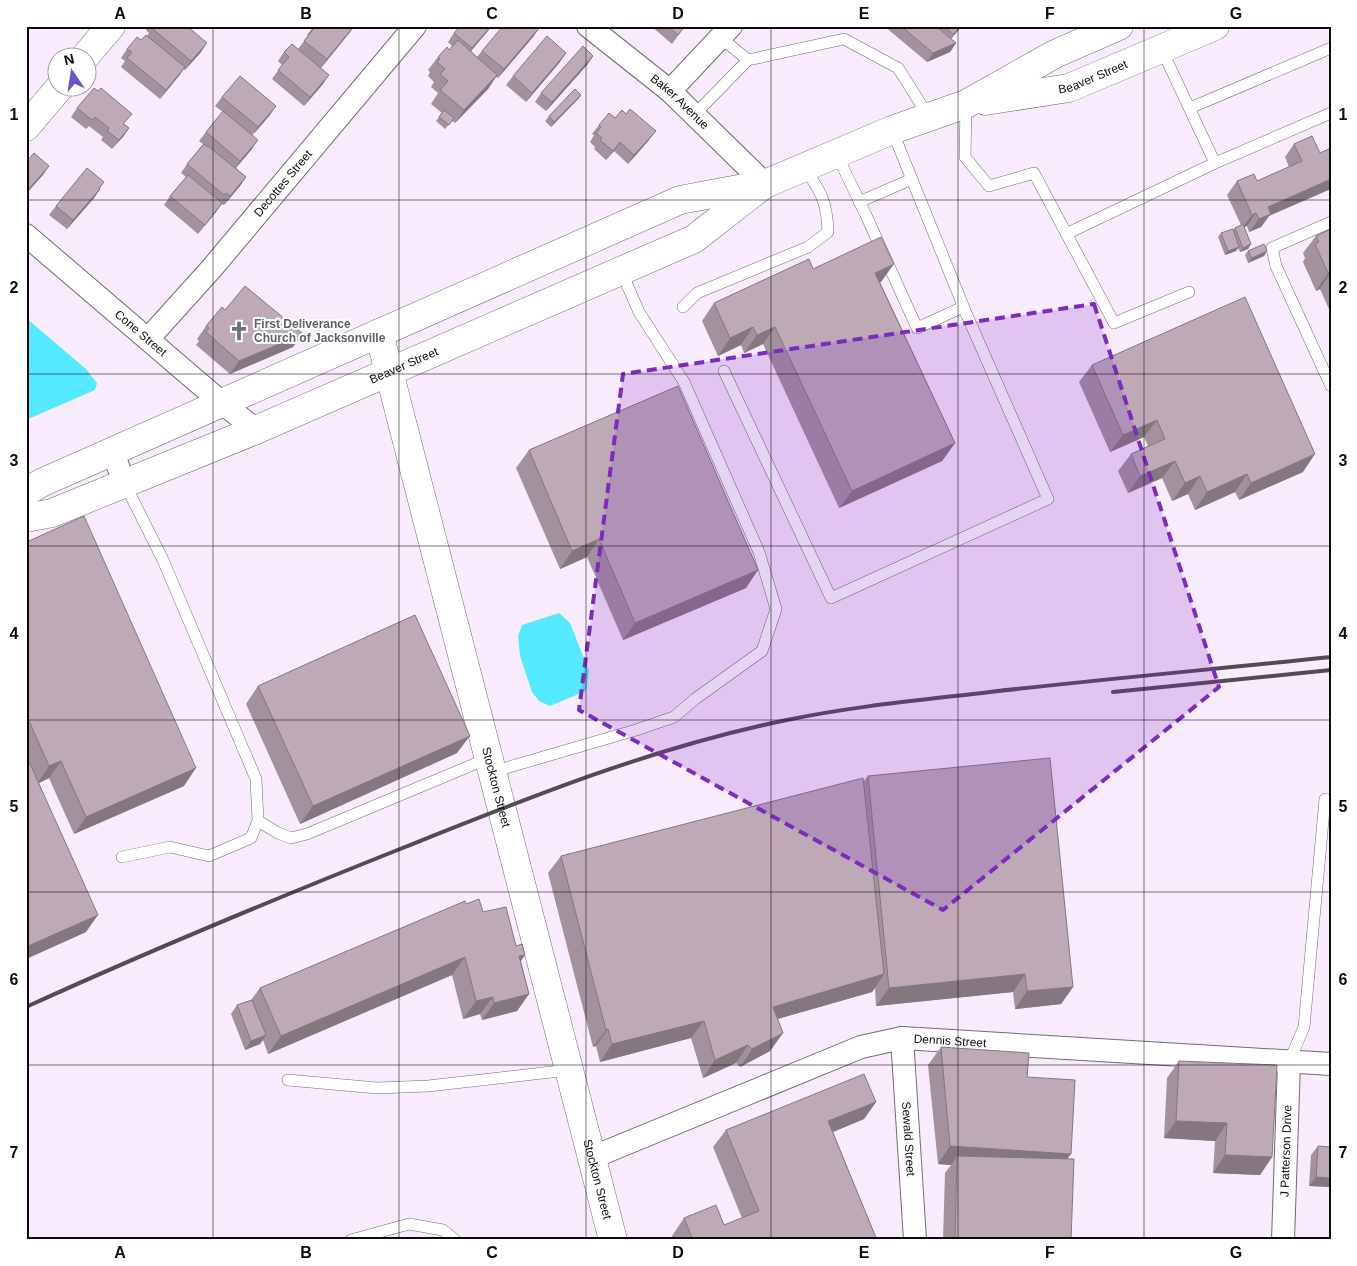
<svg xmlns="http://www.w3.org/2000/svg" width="1357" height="1266" font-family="Helvetica,sans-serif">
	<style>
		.water { fill: #55e9ff }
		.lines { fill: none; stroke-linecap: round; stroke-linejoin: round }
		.lane-casing { stroke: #756978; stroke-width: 12 }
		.street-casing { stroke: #756978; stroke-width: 24 }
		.secondary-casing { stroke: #756978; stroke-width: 29 }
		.primary-casing { stroke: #756978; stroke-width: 29 }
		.lane { stroke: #fff; stroke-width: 11 }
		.street { stroke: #fff; stroke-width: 22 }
		.secondary { stroke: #fff; stroke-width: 28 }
		.primary { stroke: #fff; stroke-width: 28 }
		.rail { stroke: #524a54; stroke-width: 4 }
		.wall { fill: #a3929d }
		.shaded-wall { fill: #84777f }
		.building { fill: #bdaab6; stroke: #84777f }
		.marked { fill: #7b2cbf; fill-opacity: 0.2; stroke: #7b2cbf; stroke-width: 4; stroke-dasharray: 10 6; stroke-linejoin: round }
		.grid { fill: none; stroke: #0e090f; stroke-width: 1; stroke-opacity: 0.55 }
		.labels { text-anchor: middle; stroke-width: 4; stroke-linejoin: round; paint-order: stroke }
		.street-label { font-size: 12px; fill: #0e090f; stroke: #fff }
		.worship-label { font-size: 12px; font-weight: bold; fill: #5b616d; stroke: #fff; text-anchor: start }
		.neatline { fill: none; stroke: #0e090f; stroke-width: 2 }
		.grid-label { font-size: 16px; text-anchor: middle; font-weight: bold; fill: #0e090f }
	</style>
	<rect width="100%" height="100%" fill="#f8ebfc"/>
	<path class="water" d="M26,318l60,51 11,14 -2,7 -69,30z
		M559,613l11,10 19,48 -3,20 -36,15 -11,-5 -7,-9 -12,-36 -2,-20 4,-11z"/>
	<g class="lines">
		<defs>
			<path id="lane" d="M721,38l27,22
				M1162,50l53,113
				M966,104l-1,53 24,29 45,-13 80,150 75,-31
				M1190,108l141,-60
				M694,115l54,-55 96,-21 54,29 31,49
				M836,153l29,60 52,115 46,-21
				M859,202l53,-23
				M1331,222l-59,26 4,18 55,120
				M1066,234l149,-71 116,-50
				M683,307l14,-14 111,-46 20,-15c-1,-31 -7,-40 -24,-65
				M724,371l107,227 217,-99 -82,-186 -74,-183
				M492,772l144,-42 38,-13 21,-18 67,-48 14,-42 -17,-57 -75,-170 -45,-70 -18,-41
				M258,821l20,12 13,5 16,-4 182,-76
				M122,857l48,-10 39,9 42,-18 7,-17 -2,-42 -93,-219 -38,-76
				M1289,1062l15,-35 21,-228
				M288,1080l89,8 51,-2 141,-16
				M351,1240l58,-16 34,6 12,10"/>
			<g id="street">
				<path id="s1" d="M588,26l82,65 95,93"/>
				<path d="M670,91l61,-65"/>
				<path id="s2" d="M26,235l195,167 35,28"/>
				<path id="s3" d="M148,339l64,-71 203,-242"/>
				<path d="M112,451l13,33"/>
				<path id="s4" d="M902,1038l13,202"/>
				<path id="s5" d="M591,1158l270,-111 41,-9 429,26"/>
				<path id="s6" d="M1283,1240l6,-178"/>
			</g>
			<g id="secondary">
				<path d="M84,58l27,-32"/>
				<path d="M26,127l33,-39"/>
				<path id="s7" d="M379,333l234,907"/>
			</g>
			<g id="primary">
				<path id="s8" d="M985,101l84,-13 146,-62"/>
				<path d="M26,492l15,-9 639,-283 85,-16 127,-54 74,-26 89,-50 64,-28"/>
				<path id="s9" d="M26,518l26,-5 204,-83 438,-191 68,-53"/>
			</g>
		</defs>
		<use href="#lane" class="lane-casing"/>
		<use href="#street" class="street-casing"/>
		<use href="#secondary" class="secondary-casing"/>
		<use href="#primary" class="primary-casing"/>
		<use href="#lane" class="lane"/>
		<use href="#street" class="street"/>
		<use href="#secondary" class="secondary"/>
		<use href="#primary" class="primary"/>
		<path class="rail" d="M1113,692l218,-22
			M26,1007c125,-57 251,-109 379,-160 125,-50 249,-100 382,-127 67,-14 135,-20 203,-28 114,-13 227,-23 341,-35"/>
	</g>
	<path class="wall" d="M149,26h38l14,26 -16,18 -2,-1 -23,30 -39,-32 4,-6 -4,-3 6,-9 20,-13 2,-3 -3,-3z
		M314,26h40l-33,42 2,16 -19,22 -32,-27 10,-14 -4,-4 6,-9 14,-3 10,-13 -1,-1z
		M492,26l-21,25 6,6 5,-6 57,-23 -6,9 -35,41 -2,-1 -8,12 -33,34 -3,-2 -7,8 -9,-8 6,-8 -11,-9 7,-11 -7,-6 3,-5 -6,-6 2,-4 -2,-2 10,-13 11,-7 3,-4 -4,-4 6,-9z
		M651,26h34l-13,18z
		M884,26h77l-10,13 5,4 -6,9 -23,10z
		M593,56l-6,9 -41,46 -11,-9 6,-9z
		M560,62l-34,40 -20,-17 7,-9z
		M581,95l-3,4 -27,28 -6,-6 4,-5z
		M222,97l48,18 -18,20v14l-16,19 10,9 -6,9 -16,19 -2,-1 -24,30 -34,-29 6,-9 16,-19 -5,-4 6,-9 16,-20 -4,-3 7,-9 17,-20 -8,-6z
		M77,108l47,16 5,4 -17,21 -11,-9 2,-3 -14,-11 -3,3 -15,-12z
		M615,118l34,22 -21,24 -14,-13 -8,9 -12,-11 1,-2 -5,-5 4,-7 -2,-1 7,-9z
		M1294,144l26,9 -51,63 -8,11 -12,5 -2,-6 -3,1 7,17 -3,5 -8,3 -2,-4 -2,3 -11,4 -7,-18 3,-4 12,-3 2,-2 6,-3 -14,-30 10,-14h20l32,-14 -4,-10z
		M104,182l-10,16 -27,31 -18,-14 7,-9z
		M1331,229v85l-11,-25 -4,2 -13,-29 2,-4 -2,-5 13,-17z
		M1248,251h19l-3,5 -16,7 -3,-8z
		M813,269l68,13h-1l75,161 -13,18 -103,47 -76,-164 -19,9 -3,-8 -23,11 -16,-35 12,-18z
		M225,310l68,37 -63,27 -34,-29 3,-4 -2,-2 9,-13z
		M1092,365l211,107 -64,28 -4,-8 -40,18 -7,-16 -16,7 -10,-23 -34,15 -10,-22 13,-17 17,-8 -4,-9 -34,15 -31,-70z
		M529,450l217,138 -123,52 -36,-83 -27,12 -44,-101z
		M26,535l3,6 155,245 -110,48 -25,-56 -10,5 47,149 -60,27z
		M258,686l199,67 -157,71 -54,-120z
		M868,776l205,211 -12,17 -46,5 -2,-17 -137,14 -1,-18 -3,4 -95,27 6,14 -13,18 -30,16 -4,-4 -33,15 -12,-40 -91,24 -4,-16 -3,1 -45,-174 13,-17 302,-74z
		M466,904l17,8 42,43 -4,6 8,33 -12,17 -35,9 -2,-6 -17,5 -11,-44 -184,79 -5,-14 -3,4 -15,6 -14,-36 6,-9 14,-5 9,-12z
		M941,1047l86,30 40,82 4,81h-128l2,-67 6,-8 -13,-1 -10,-99z
		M1179,1061l93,96 -12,18 -47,-2 2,-32 -51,-3 3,-60z
		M876,1102l-12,17 -31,13 44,108h-204l-1,-4 12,-18 40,7 18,-7 -29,-71 13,-17z
		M1318,1146l13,41 -22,-1 2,-31z"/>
	<path class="shaded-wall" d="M354,26l-3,5 -30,37 6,-9z
		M491,26h1l-26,31 6,-9z
		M961,26l-2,4 -12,13z
		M539,28l-6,9 -35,41 6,-9z
		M207,43l-6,9 -16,18 6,-9z
		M956,43l-6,9 -23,10 6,-9z
		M566,53l-6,9 -34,40 6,-9z
		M593,56l-6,9 -41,46 6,-9z
		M185,67l-6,9 -19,23 6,-9z
		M329,75l-6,9 -19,22 6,-9z
		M497,75l-9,14 -33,34 9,-13z
		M581,95l-3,4 -27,28 3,-5z
		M276,106l-6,9 -18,21 6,-9z
		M129,128l-6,9 -11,12 7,-9z
		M656,131l-7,9 -21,24 6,-9z
		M258,140l-6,9 -18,21 6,-9z
		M620,142l-6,9 -8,9z
		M49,166l-6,9 -17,19 1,-3z
		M246,177l-6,9 -16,19 6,-9z
		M1331,179v10l-62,27 -8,11 -12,5 19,-25z
		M100,189l-6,9 -27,31 6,-9z
		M222,203l-6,9 -18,22 7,-9z
		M1256,213l-9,13 -5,2 10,-13z
		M1251,244l-3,5 -8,3 3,-4z
		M1239,247l-3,4 -11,4 3,-4z
		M1267,251l-3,5 -16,7 4,-5z
		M894,264l-13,18 -18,8 12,-17z
		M1331,272l-11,17 -4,2 12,-18z
		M753,327l-12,18 -23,11 12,-18z
		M775,327l-12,17 -19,9 13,-18z
		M303,334l-10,13 -63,27 9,-13z
		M1157,420l-13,17 -34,15 13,-17z
		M955,443l-13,18 -103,47 13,-17z
		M1315,454l-12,18 -64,28 12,-17z
		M1175,461l-13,17 -34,15 12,-17z
		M1247,474l-12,18 -40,18 12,-18z
		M1200,476l-12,18 -16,7 13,-18z
		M599,539l-12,18 -27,12 12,-18z
		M758,570l-12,18 -123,52 12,-17z
		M470,736l-13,17 -157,71 13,-18z
		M61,761l-12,17 -12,6 12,-18z
		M196,768l-12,18 -110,48 12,-17z
		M98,915l-12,17 -60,27v-12z
		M525,955l-12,17 6,-16z
		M465,957l-13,18 -184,79 13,-18z
		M884,974l-12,18 -112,32 13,-17z
		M1025,974l-12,18 -137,14 13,-18z
		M1073,987l-12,17 -46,5 12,-18z
		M529,994l-12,17 -35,9 12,-17z
		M493,997l-13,17 -17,5 13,-18z
		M704,1021l-13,17 -91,24 12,-18z
		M608,1029l-12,17 -3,1 13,-17z
		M783,1033l-13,18 -30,16 12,-18z
		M266,1035l-6,9 -15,6 6,-9z
		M748,1045l-12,18 -33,15 12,-18z
		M876,1102l-12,17 -48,20 12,-18z
		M1176,1121l51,2 -12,18 -51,-3z
		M950,1146l121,8 -13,17 -101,-15 -6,9 -13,-1z
		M1225,1155l47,2 -12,18 -47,-2z
		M1316,1177l15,1v9l-22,-1z"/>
	<path class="building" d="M155,26h32l20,17 -16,18 -38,-32z
		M314,26h40l-27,33 -23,-18 11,-14z
		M460,26h31l-19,22 -18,-15z
		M503,26h34l2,2 -35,41 -22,-18z
		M668,26h17l-7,9z
		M901,26h35l20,17 -23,10z
		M944,26h17l-8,8z
		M146,35l39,32 -19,23 -39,-32 5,-6 -5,-3 10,-12 4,3z
		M547,36l19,17 -34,40 -19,-17z
		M458,40l39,35 -33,35 -24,-20 8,-9 -8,-7 5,-5 -8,-7 3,-3 -2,-2 9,-10 2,3z
		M292,44l37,31 -19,22 -32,-27 11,-13 -5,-5z
		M583,46l10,10 -41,46 -11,-9z
		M240,76l36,30 -18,21 -36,-30z
		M94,88l4,3 3,-3 31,26 -9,10 6,4 -10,12 -12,-9 2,-3 -14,-11 -3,3 -15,-12z
		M575,89l6,6 -27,27 -5,-6z
		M630,109l26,22 -22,24 -14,-13 -7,9 -13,-11 2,-2 -6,-5 5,-6 -2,-2 10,-12 6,5 7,-8 4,4z
		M444,110l10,8 -5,7 -10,-8z
		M223,111l35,29 -18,21 -34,-29z
		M1312,136l8,17 11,-5v31l-63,28 3,7 -12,5 -3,-6 -4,2 -15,-34 17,-7 3,7 45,-20 -8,-17z
		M204,144l4,3v-1l38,31 -16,19 -4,-3 -2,2 -37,-31z
		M34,153l15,13 -22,25 -1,-1v-28z
		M87,168l17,14 -5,6 1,1 -27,31 -17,-14z
		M188,175l34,28 -17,22 -35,-29z
		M1243,224l8,20 -8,4 -8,-20z
		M1233,229l6,18 -11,4 -7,-18z
		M1331,229v43l-3,1 -13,-29 4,-2 -3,-6z
		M881,237l13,27 -19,9 80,170 -103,48 -77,-164 -18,8 -4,-8 -23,11 -16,-35 95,-44 4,10z
		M1264,244l3,7 -15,7 -4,-7z
		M245,286l58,48 -64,27 -33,-29 3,-4 -3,-2 16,-19 3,3z
		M1245,297l70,157 -64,29 -4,-9 -40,18 -7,-16 -15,7 -10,-22 -35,15 -9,-22 34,-15 -8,-19 -34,15 -31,-70z
		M678,386l80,184 -123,53 -36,-84 -27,12 -43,-101z
		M84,516l112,252 -110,49 -25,-56 -12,5 -23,-52v-179l3,6z
		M415,615l55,121 -157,70 -55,-120z
		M26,755l72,160 -72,32z
		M1050,758l23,229 -46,4 -2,-17 -136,14 -21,-212z
		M863,778l21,196 -111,33 10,26 -31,16 -4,-4 -33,15 -11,-39 -92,23 -4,-15 -2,1 -45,-174z
		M479,899l4,13 23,-5 10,39 6,-2 3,11 -6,1 10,38 -35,9 -1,-6 -17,4 -11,-44 -184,79 -21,-48 205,-87 1,3z
		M252,1000l14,35 -15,6 -14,-36z
		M941,1047l88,6 -2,24 48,3 -4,74 -121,-8z
		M1179,1061l98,4 -5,92 -47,-2 2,-32 -51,-2z
		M864,1074l12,28 -48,19 49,119h-184l-9,-22 32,-13 8,20 35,-14 -33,-81z
		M1318,1146l13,1v31l-15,-1z
		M957,1156l117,3 -3,81h-116z"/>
	<path class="marked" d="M1094,304l125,383 -276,223 -364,-200 44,-336z"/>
	<path class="grid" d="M213,26v1214M399,26v1214M586,26v1214M771,26v1214M958,26v1214M1144,26v1214M26,200h1305M26,374h1305M26,546h1305M26,720h1305M26,892h1305M26,1065h1305"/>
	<defs>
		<symbol id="church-bare" viewBox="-9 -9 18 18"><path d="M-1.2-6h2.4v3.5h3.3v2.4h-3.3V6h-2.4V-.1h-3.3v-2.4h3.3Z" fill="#6b7280" stroke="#fff" stroke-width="2.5" paint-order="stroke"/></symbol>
	</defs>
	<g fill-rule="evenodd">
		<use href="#church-bare" x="225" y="317" width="28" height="28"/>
	</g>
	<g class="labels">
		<g class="street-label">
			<text dy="4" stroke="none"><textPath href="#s8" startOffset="111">Beaver Street</textPath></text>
			<text dy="4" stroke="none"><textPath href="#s1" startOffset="119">Baker Avenue</textPath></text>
			<text dy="4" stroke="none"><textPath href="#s3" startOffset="206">Decottes Street</textPath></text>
			<text dy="4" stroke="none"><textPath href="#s2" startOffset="151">Cone Street</textPath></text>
			<text dy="4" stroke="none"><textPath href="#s9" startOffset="408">Beaver Street</textPath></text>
			<text dy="4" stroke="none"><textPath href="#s7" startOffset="469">Stockton Street</textPath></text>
			<text dy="4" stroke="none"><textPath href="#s5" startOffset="382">Dennis Street</textPath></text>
			<text dy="4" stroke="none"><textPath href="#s4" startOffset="101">Sewald Street</textPath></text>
			<text dy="4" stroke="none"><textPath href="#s6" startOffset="89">J Patterson Drive</textPath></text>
			<text dy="4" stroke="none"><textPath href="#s7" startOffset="874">Stockton Street</textPath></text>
		</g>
		<g class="worship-label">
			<text x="254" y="328">First Deliverance<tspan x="254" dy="14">Church of Jacksonville</tspan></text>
		</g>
	</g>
	<rect width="1357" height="1266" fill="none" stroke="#ffffff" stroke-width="55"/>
	<g transform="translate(72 72) rotate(347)"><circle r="24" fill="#ffffff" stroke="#9f9d9f"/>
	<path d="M0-4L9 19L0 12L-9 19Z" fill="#6d53cc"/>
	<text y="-8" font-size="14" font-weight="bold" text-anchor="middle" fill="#0e090f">N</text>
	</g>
	<rect x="28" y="28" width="1302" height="1210" class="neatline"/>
	<g class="grid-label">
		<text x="120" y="19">A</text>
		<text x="306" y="19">B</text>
		<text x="492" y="19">C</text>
		<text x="678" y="19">D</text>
		<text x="864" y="19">E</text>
		<text x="1050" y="19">F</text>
		<text x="1236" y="19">G</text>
		<text x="14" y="120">1</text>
		<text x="1343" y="120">1</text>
		<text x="14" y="293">2</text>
		<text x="1343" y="293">2</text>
		<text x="14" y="466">3</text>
		<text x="1343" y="466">3</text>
		<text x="14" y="639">4</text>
		<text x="1343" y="639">4</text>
		<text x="14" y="812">5</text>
		<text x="1343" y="812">5</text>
		<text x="14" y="985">6</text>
		<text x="1343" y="985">6</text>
		<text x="14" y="1158">7</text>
		<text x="1343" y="1158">7</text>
		<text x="120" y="1258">A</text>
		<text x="306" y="1258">B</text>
		<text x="492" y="1258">C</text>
		<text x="678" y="1258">D</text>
		<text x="864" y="1258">E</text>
		<text x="1050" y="1258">F</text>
		<text x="1236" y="1258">G</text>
	</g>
</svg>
